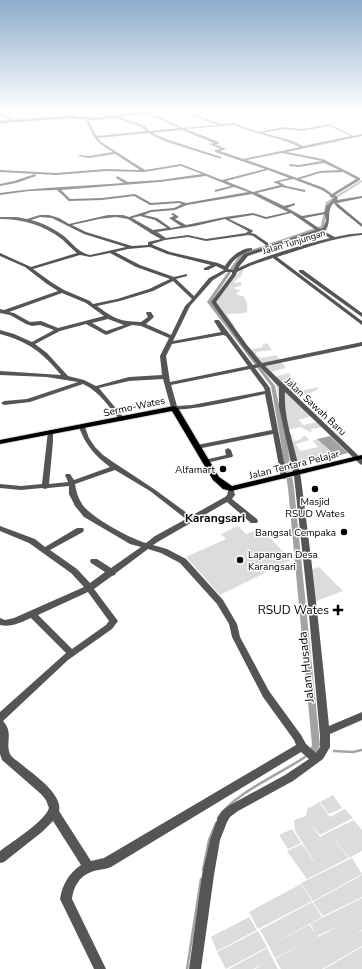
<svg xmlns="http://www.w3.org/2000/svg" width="362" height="969" font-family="'Nunito Sans',sans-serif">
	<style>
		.green { fill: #dcdcdc }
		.water { fill: #a3a3a3 }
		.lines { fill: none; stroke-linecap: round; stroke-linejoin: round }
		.stream { stroke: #a3a3a3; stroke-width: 2.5 }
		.canal { fill: #a3a3a3; fill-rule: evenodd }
		.major-casing { stroke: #dbdbdb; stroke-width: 2 }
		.minor { fill: #555; fill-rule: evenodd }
		.major { fill: #000; fill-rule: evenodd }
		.poi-dot { fill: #000; stroke: #fff; stroke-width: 1.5 }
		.labels { text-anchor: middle; stroke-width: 3; stroke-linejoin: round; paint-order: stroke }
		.far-street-label { font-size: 9px; fill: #000; stroke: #fff }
		.street-label { font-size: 10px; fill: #000; stroke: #fff }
		.poi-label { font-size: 10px; fill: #000; stroke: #fff; text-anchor: end }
		.quarter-label { font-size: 12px; font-weight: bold; fill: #000; stroke: #fff }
		.near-poi-label { font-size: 12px; fill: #000; stroke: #fff; text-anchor: end }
		.near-street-label { font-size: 12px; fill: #000; stroke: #fff }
	</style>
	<rect width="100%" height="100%" fill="#fff"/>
	<path class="green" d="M242,269l1,2 -1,4 -9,8 8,-1 1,3 -9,3 6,2 1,2h-3v3l6,1c4,5 5,8 4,15l-2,2 -18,1 8,13 -8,-4 -13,-23z
		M267,343l5,7 -16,2v3l5,3 15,-3 10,13 -15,4 -8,-7 -14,-16h5l9,-2 -1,-2z
		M289,373l12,18 17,-4v2c-2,2 -18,7 -22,8l-21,-20z
		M269,376l43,40 -13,4 4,5 14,-3 6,5 -12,2 1,2 -2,1 -10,-5 -12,3 5,6v5l6,-1 6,-5 4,5 -13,4 4,7 18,-4 -5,-6 4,-2 14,13 -34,10h-6l-5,-14 2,-4 -12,-59z
		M238,526l8,8 15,-6 30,32 -71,35 -34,-38 40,-18 -5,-5z
		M319,567l24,24 -29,11 -4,-32z
		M333,795l9,13 -13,6 -9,-12z
		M319,802l11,15 15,-8 8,9 -33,17 -10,-12 10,14 9,-5 19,26 -27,14 -26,-41 -1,-11 12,-4 2,-10 2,2z
		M354,820l8,10v21l-13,7 -20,-26z
		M292,829l9,14 -13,6 -9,-14z
		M302,844l19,28 -14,7 -20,-28z
		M352,858l10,16 -49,27 -12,-18z
		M362,875v22l-39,19 -10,-14z
		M301,884l11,17 -54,28 -9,-17z
		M362,898v32l-6,3 6,-2v15l-40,23h-41l-6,-10 32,-17 -32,16 -6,-12 40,-21 9,12 25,-13 -26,12 -7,-12z
		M312,902l10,15 -53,29 -9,-16z
		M249,917l8,13 -40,21 -6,-14z
		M258,931l9,16 -41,22 -9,-17z
		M362,947v22h-38z
		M267,948l11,21h-23l9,-5 -11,5h-24z"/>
	<path class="water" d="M330,436l18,17 -12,3 -19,-17z"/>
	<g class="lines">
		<path class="stream" d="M334,751l19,1 9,-2
			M218,818c15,-24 62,-44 87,-61
			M203,870l6,-30 7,-17
			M187,969l14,-90"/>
		<path class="canal" d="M362,180v2l-34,21 -4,25 -77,26 -6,4 -30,44 64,84 11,51 8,51 26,257 -4,9 -3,1 -3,-1 -1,-2 3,-7 -24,-257 -8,-51 -9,-51 -64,-84 32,-46 6,-4 76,-26 5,-24z"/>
		<defs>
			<path id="major" d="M157,110h13l-75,10 -25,-2 -70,5v-2l70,-5 25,2z
				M174,406l4,2 41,69 13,9 130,-31v4l-131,32 -8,-2 -10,-9 -41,-69 -172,33v-4z"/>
		</defs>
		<use href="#major" class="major-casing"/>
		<path class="minor" d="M12,110h6l9,3h25l-25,2z
			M62,110h4l12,8 -2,1z
			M134,110h5l24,8 20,10 35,-3 -42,-15h5l41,14 12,-1 25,9 24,-5 19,2 27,-5 24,12 9,-2v2l-75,16 36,7 37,19v2l-25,15 3,3 -1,2 25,-4v2l-25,5 25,21v3l-25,-20 -3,-4c-8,7 -2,17 -8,27l-3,1 12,6 15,-3 12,-1v2c-29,3 -57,13 -85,22l85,64v4l-89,-67 -21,7 -15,7 -1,3 -20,27 31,43 15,18 100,-21v4l-97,20 97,93v6l-2,-1 -75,-72c-2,30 12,58 16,87 11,82 20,164 28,247l33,-14v8l-32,14v13l-7,12 -30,22 -55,30 -8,6 -3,5 -7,18 -6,35 -13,94h-12l13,-94 8,-35 8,-23 4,-6 8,-6 55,-30 24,-16 -8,-7 -190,115c-7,3 -15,2 -22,6 -10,4 -16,15 -17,26l34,70h-12l-34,-70c2,-14 9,-26 21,-34l-28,-44 -11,11 -38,30 -4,1v-12c12,-9 45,-30 49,-43l-3,-8 -5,-6 -39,-34 -2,-6v-42l66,-59 -35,-35c-9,4 -21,10 -31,7v-7l5,2 9,-2 70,-31 -13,-14 -42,-30 -29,-12v-5l35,13 10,8 32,-19h6l1,2 -1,2 -33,18 27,19 13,14 15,-11 -14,-9 -1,-2 1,-2h6l14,9 30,-21 -11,-3 -46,-27 -9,-11 -6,-12v-8l-21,2 -3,1 -3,-1 -21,2 -21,-2v-4l21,2 21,-2 6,-53h4l1,1v10l-4,42 19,-2 -3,-7 1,-1h4l4,6 36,-13c-15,-11 -25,-23 -31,-40l3,-2 3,2 4,11 6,9 8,8 10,7 41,27 37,27 34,-19 2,-2 2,-7h4l2,7 -3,4 25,20 1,2 -1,2h-6l-24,-21 -66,38 -8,5 14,4 19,10 37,41 14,24 3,13 29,54 32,44 5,9 10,9 4,-6v-11l-12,-132 -14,-128 -15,-69v-20l-19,-20 -5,1 15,20 17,89 -3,2 -3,-2 -8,-43 -76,15 -3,-2 3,-2 75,-15 -7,-36c-15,3 -85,20 -94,14l-8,-29 -34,2 -30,7 25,30 1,1 -3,2 -2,-1c-11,-13 -21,-29 -37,-36l-53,18 -26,3 -3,-2 3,-2 23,-2 51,-17 -31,-5 -47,-2v-4l61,4c-19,-23 -32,-33 -61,-41v-4l14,4 18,8 22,-12 -14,-5 -8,1 -6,-2 -16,-9 -10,-2v-4l4,1 54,-19 -11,-7 -22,-17 -25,-11v-3l31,14 46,-14c-5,-4 -10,-9 -14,-13 -19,-15 -40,-21 -63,-21v-2h17l10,2 13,-4h9l10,3 10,6 39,-9h15l6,2 22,-7 23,-2 8,-4 -3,-1 -29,2 -16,-9 -32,4 -33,1 -12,-11 -28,1 -29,4v-2c41,-6 83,-7 124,-10l-8,-5 1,-2 11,6 32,-2 42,-6 -21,-8 -37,6 -38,-1 -50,4 -56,-3v-2l56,3 50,-4 34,1 -25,-16 -26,4 -11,-2 2,-1 9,1 24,-4c-17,-10 -21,-15 -27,-33l2,1c4,6 4,10 9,16l49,-5 -5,-4 -25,-9 1,-2 26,9 7,6 29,-3 -18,-8zM234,125c21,9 45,12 66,22l-57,12 -23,-8 6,-2 -11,-5h4v-2l-33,-13zM329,126l22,10 -48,10 -13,-6 -27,-7 20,-4 19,2zM182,130l32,13 -5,1 12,5 -6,1v2l50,17 -43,11 -41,-16 -36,6 -44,-28 -3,-4 50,-5 16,8 57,18v-2l-55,-18 -14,-6zM282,153l40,8 -23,4 -9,-1 -1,2 10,1 25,-4 15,7 -19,1 -23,7 -50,-18zM268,170l21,8 -16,4 7,3 -27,7 -27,-11zM343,172l13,7 -24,15 -8,-6 -24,-9 20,-6zM206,176l25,10 -16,4v2l19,-5 14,5 -62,11 -7,-2 -28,2 -16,-9 -33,4 -32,1 -9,-9 99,-8zM293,179l29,11 8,5v2l4,1 -8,8 -1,6 -23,4 -15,-8 8,-3v-2l-11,3 -27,-13 25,-6 23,5v-2l-19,-4 -7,-4zM252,194l36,18 -22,5 -13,-4 -28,4 -39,8 -11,-6 4,-2 -6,-4 -2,1 3,2 -5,2 12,8 -10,2 -14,-10 -13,-3 7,-3 24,-2 12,-5zM291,213l25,17 -72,24 -7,9 -4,7 -5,-1c5,-10 13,-15 24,-19v-2c-11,0 -22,9 -27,18l-7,-3 -48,-11 -17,-7 -1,-1 13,-4 23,-3 18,4 43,-6 4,1 13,9h2v-2l-13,-9 -4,-1 2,-2 -1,-1 -23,-11 24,-4 13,4zM325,214l1,7 -3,7 -3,1 -16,-11zM140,216l15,4 12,8 -14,2 -21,-12zM40,217l12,1 32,16 42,13 -36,8c-11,-2 -17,-11 -25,-18 -10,-8 -22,-14 -34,-17zM116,217l12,2 21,13 1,1 11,6 -13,3v3l-16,1 -46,-14 -14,-7 27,-6zM225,219l23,12 -2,2 -40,6 -18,-4 -22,3 -9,-6 38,-6zM319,232l11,6c-31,8 -63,17 -92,30l10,-12zM150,247l17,7 44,11 -7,3v2h4l8,-4 8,4 -15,8 -15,18 -18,-17 11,-3v-2l-13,3 -34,-12 -25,-13 13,-3zM110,253l26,14 34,12 -21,10 -32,10 -24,5 -3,-3 -26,-11 -13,-8 -18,-13 47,-14 10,2zM226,272h6v2l-21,28 32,45 14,17 -4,1 -34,-45h-4l-1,1 7,11 -48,9 17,-35 23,-26zM173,281l19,18 -7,7 -14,29 -25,-11 8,-7 -3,-5h-4l-1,1 2,4 -7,5c-23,-1 -26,-3 -44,-16l23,-5 33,-10zM62,293l24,10 18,13 -46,12 -17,-7 -11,1 -16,-9 -5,-1zM108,319l16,6 -18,6 -14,-8zM86,324l20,11 26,-10 9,1 28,12 -9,18 2,19 -33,2 -33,9 -12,-6 -16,-4 -21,-23 -12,-9 25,-13zM223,335l3,1 22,30 -78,16 -4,-26 6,-12zM250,369l14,19 1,3 -73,14 -15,1 -6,-21zM115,470l35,21 36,28 -31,17 -9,7c-15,-4 -56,-26 -64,-39 -4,-6 -6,-13 -7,-20zM148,549l13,4 19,10 37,41 12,20 3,13 31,60 31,43 2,5 -192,113 -13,3 -32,-50c4,-17 -26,-37 -38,-47 -3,-3 -9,-6 -11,-10 -5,-12 4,-21 -7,-33l65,-61 44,-31 6,-8 -24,-32 18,-13 3,-1 1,-2zM88,592l21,29 -3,4 -34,24 -34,-34z
			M0,112l16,8v1l-2,1 -14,-8z
			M35,174l1,2 -20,7 -16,3v-2l14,-3z
			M299,270h4l59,43v4l-63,-45z
			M228,448l3,2 2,6 -1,1 -26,6 -3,-2 1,-1 22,-5 -1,-5z"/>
		<use href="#major" class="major"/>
	</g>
	<linearGradient id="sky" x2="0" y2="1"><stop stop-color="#8cadcc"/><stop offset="0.45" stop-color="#fff"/><stop offset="1" stop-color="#fff" stop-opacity="0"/></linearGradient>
	<rect width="362" height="246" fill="url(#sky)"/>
	<g class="poi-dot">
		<circle cx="223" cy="469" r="4"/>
		<circle cx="315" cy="489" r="4"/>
		<circle cx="344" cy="532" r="4"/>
		<circle cx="240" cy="560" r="4"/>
		<path d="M336 604h4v4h4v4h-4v4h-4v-4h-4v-4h4z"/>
	</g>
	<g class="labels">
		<g class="far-street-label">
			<text transform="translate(294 242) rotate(-17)" y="3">Jalan Tunjungan</text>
		</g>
		<g class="street-label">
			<text transform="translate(134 406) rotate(-12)" y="4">Sermo-Wates</text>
			<text transform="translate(316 406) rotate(43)" y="4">Jalan Sawah Baru</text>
			<text transform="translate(294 464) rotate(-14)" y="4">Jalan Tentara Pelajar</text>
		</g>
		<g class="poi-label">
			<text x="215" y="473">Alfamart</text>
			<text x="315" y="505" text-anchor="middle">Masjid<tspan x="315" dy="12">RSUD Wates</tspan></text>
			<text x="336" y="536">Bangsal Cempaka</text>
			<text x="248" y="558" text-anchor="start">Lapangan Desa<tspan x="248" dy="12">Karangsari</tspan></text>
		</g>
		<g class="quarter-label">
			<text x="215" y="522">Karangsari</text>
		</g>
		<g class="near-poi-label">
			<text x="329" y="614">RSUD Wates</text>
		</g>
		<g class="near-street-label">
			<text transform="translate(306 667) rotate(-96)" y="4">Jalan Husada</text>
		</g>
	</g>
</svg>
